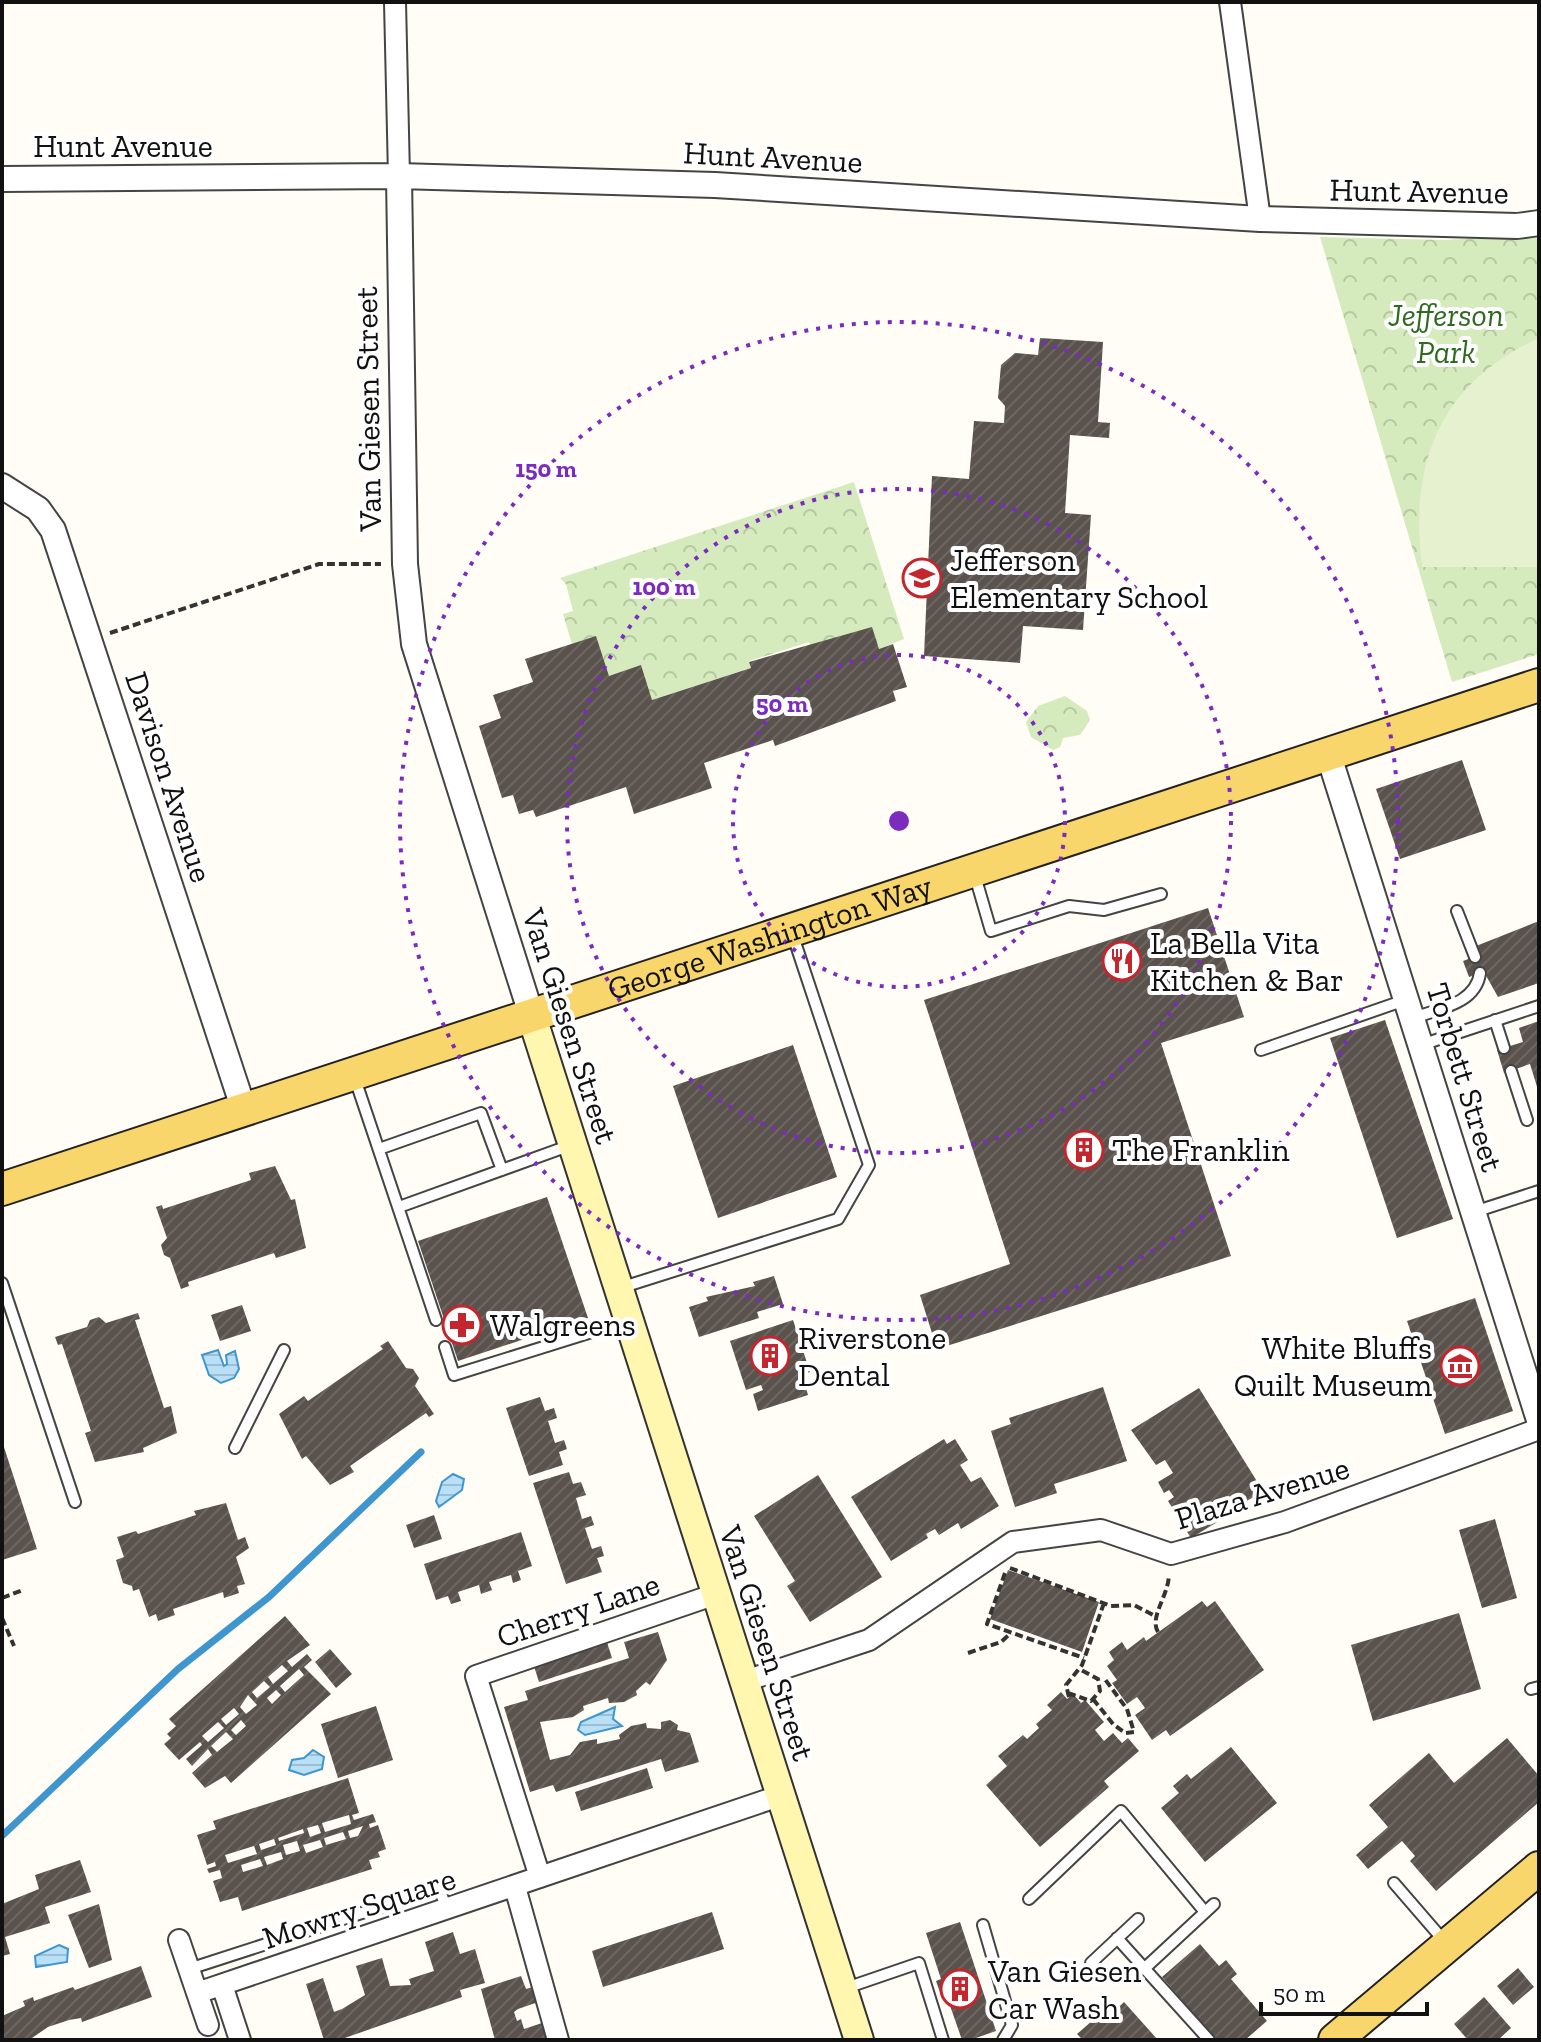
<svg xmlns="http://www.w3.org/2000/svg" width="1541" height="2042" font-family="'Zilla Slab',serif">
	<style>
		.park { fill: url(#park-crowns) }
		.pitch { fill: #e6f2cf }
		.water { fill: url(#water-rules); stroke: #3f96cf; stroke-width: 2 }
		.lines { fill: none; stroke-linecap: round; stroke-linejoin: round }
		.stream { stroke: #3f96cf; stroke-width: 7 }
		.building { fill: url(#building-hatch); fill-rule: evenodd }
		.service-casing { stroke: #444; stroke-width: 14 }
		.minor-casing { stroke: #444; stroke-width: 24 }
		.tertiary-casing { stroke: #444; stroke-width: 28 }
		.secondary-casing { stroke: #333; stroke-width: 32 }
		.primary-casing { stroke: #222; stroke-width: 36 }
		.path { stroke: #333; stroke-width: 4; stroke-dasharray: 8 4; stroke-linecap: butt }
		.service { stroke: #fff; stroke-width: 10 }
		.minor { stroke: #fff; stroke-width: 20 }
		.tertiary { stroke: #fff; stroke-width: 24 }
		.secondary { stroke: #fff6b0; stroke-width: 28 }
		.primary { stroke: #f9d66b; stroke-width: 32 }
		.ring { fill: none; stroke: #7b2cbf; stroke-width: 4; stroke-dasharray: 4 8 }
		.labels { text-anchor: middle; stroke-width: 8; stroke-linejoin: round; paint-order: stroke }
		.street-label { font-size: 32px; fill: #111; stroke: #fff }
		.park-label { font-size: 32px; font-style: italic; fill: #2f6b1f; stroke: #fff }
		.poi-label { font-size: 32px; fill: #111; stroke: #fff; text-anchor: start }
		.centre { fill: #7b2cbf; stroke: #fff; stroke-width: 4 }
		.ring-label { font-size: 24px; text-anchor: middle; font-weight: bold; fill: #7b2cbf; stroke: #fff; stroke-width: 8; stroke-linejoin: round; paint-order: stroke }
	</style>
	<defs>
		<pattern id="park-crowns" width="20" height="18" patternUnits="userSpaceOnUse" patternTransform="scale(2)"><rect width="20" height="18" fill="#d5ebbd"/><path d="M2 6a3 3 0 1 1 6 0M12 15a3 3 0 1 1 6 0" fill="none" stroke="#b6c8a1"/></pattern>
		<pattern id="water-rules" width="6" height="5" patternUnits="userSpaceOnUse" patternTransform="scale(2)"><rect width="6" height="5" fill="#b9e0f7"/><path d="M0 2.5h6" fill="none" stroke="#9ebfd3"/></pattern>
		<pattern id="building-hatch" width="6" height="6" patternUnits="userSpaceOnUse" patternTransform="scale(2)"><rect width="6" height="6" fill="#5a524d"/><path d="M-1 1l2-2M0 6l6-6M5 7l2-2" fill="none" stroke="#6d6662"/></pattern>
	</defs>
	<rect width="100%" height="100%" fill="#fffdf5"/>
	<path class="park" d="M1539,235v419l-87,28 -132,-445 124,3z
		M854,482l50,157 -25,10 -68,-2 -2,-5 -60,19 2,7 -99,32 -11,-34 -32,10 -13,-39 -24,7 -9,-30 10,-3 -7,-27 -6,-6z
		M1065,696l22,15 3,9 -10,15 -17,3 -3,9 -7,3 -22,-13 -5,-15 12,-16z"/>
	<path class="pitch" d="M1539,338v229h-117c-13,-104 17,-183 117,-229z"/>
	<path class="water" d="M218,1350l6,16 3,-2 -1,-9 9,-4 4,18 -5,9 -13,5 -12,-8 -7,-20z
		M453,1474l11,5 -2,11 -23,17 -3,-6 6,-19z
		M615,1707l-2,12 9,7 -37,9 -7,-5 3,-8z
		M313,1750l11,7 -2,12 -18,6 -15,-5 3,-10 12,-2z
		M59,1945l9,4 -1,13 -31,5 -1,-11z"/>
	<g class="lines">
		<path class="stream" d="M2,1836l176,-167 91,-72 152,-145"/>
	</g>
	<path class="building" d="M1040,338l63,4 -5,80 12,1 -1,15 -39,-3 -5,78 26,2 -8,115 -60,-4 -3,37 -96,-7 8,-180 37,3 5,-58 30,2 1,-17 -7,-8 3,-33 14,-12 23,2z
		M872,627l7,22 14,-5 14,43 -14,4 3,10 -121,45 -2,-6 -69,23 8,25 -78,26 -8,-27 -90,30 -3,-7 -14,4 -6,-19 -11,3 -23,-72 22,-8 -8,-23 40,-13 -8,-23 71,-23 13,40 32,-11 11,35 99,-32 -2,-6z
		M1462,760l24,70 -86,29 -24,-70z
		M1208,908l36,109 -83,26 70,213 -294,93 -17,-54 90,-31 -86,-264z
		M1539,921v62l-41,14 -14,-25 -15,5 -6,-16 16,-6 -3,-9z
		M1385,1020l68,199 -56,19 -67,-200z
		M1539,1021v69h-1l-8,-26 -26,9 -7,-23 26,-8 -4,-14z
		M793,1045l44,132 -119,41 -45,-132z
		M275,1166l16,34 4,-1 11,49 -30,10 -2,-5 -86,29 1,4 -8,3 -11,-31 -6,-3 -3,-10 6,-7 -11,-31 6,-2 1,4 88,-29 -2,-7z
		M547,1197l41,121 -130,43 -40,-120z
		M774,1276l9,28 -26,8 2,6 -60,19 -10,-30 19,-6 -2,-4 49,-11 -2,-4z
		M1475,1298l38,113 -68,23 -38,-113z
		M242,1305l9,26 -31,10 -9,-26z
		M138,1313l2,6 -5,1 29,88 7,-2 6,27 -34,15 1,4 -49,10 -10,-29 6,-2 -29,-87 -4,1 -3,-8 32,-10 3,-7 9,-3 7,6z
		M793,1320l17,52 -8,3 6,20 -50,16 -5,-17 10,-4 -2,-5 -15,5 -16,-49z
		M388,1341l18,27 7,1 6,9 -4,8 19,28 -5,3 -3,-4 -76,53 4,6 -24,13 -24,-29 -4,3 -23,-45 25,-18 4,5 75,-52 -3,-3z
		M1103,1387l24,74 -73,23 3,9 -42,14 -24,-76 20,-7 -2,-6z
		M1199,1388l64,103 -29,18 -5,-8 -16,10 6,10 -28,17 -23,-37 6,-4 -5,-7 -5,3 -6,-11 15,-9 -8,-13 -9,5 -25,-35z
		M540,1397l5,14 9,-3 3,10 -9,3 7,22 9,-3 3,9 -8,3 4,13 -34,11 -23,-68z
		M944,1439l3,5 8,-5 13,21 -8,5 11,17 10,-5 18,29 -38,23 -3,-6 -19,12 -4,-6 -9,5 2,4 -37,23 -40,-64z
		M3,1444l34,105 -35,11v-115z
		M569,1472l4,12 8,-2 5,13 -10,3 6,21 9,-3 3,9 -9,3 7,21 9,-3 3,10 -7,2 5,14 -36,12 -33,-101z
		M818,1475l64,102 -72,45 -23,-36 8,-5 -41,-65z
		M226,1503l12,37 7,-3 4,11 -13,9 9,27 -8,2 2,7 -15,5 -1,-6 -50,17 2,6 -17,6 -2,-7 -7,3 -10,-28 -6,2 -1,-5 -9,-3 -7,-23 8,-3 -7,-20 19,-6 2,3 58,-19 -2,-4z
		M434,1515l8,24 -28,9 -8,-23z
		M1495,1519l22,79 -35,10 -23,-78z
		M521,1532l11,34 -14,5 3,9 -8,3 -2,-8 -22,7 3,8 -11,4 -2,-9 -21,7 3,9 -10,3 -3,-8 -12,4 -12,-36z
		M1008,1570l91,32 -17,50 -92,-33z
		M1202,1601l5,6 8,-6 49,69 -94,66 -4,-6 -14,10 -17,-25 10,-7 -8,-11 -10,7 -15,-21 5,-3 -10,-14 7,-6 -5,-8 13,-10 5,8 17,-13 2,4z
		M1459,1613l22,76 -108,32 -22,-76z
		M285,1616l25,29 -23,16 5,6 15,-13 5,6 -8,7 27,27 -100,89 -6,-7 -20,12 -13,-15 20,-18 -4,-6 -16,17 -6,-7 16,-14 -2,-3 -21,18 -15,-16 7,-6 -4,-4 9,-8 -7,-7zM282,1665l6,6 -15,13 -5,-7zM299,1669l5,6 -19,17 -5,-6zM264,1681l6,6 -13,11 -5,-6zM276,1690l5,5 -9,9 -5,-6zM248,1695l9,10 -11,9 -6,-7zM234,1708l5,6 -13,11 -5,-6zM241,1720l5,6 -10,9 -5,-5zM218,1722l6,6 -16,14 -6,-6zM226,1732l7,7 -16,13 -6,-6z
		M658,1632l9,28 -17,25 -4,-3 -10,9 1,4 -13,7 -15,1 -1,-5 -25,8 1,4 -11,7 -33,5 10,38 20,-5 10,-13 17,-3v5l23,-5 -1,-4 12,-9 15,-3 1,5 14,1v-7l9,-2 8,5 -1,5 13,3 9,29 -34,10 -4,-13 -105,33 -3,-7 -23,7 -26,-85 24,-7 -3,-9 104,-33 -5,-16z
		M606,1639l6,19 -73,24 -6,-19z
		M330,1649l22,25 -16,14 -21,-26z
		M1061,1692l6,7 6,-5 8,9 4,-3 19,22 -9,8 9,11 9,-8 9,10 6,-5 11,13 -35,30 5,6 -69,60 -54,-62 21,-19 -9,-10 25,-21 4,4 12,-11 -3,-4 16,-14 -5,-5z
		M376,1706l17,54 -55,18 -17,-54z
		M1507,1738l32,38v26l-103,89 -26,-30 5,-5 -13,-15 -34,28 -12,-14 32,-28 -19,-22 60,-52 25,30z
		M1231,1747l46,56 -72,59 -44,-54 18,-15 -6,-7 14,-12 4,5z
		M647,1768l6,20 -72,23 -6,-19z
		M348,1778l11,35 -7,2 2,5 19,-6 3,8 -7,2 1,4 8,-3 8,24 -8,3 2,5 -11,3 3,9 -130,42 -4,-14 -18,5 -7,-21 9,-3 -2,-8 -11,3 -2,-4 9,-3 -1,-4 -8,3 -10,-30 19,-6 -3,-8zM349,1815l2,9 -26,8 -3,-9zM318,1825l3,8 -11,4 -3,-9zM363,1826l-5,10 -8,2 -2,-7zM303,1829l1,4 -25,8 -1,-3zM343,1832l3,7 -20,6 -2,-7zM274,1839l2,6 -15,5 -2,-6zM320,1840l3,7 -17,6 -3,-8zM297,1841l3,10 -14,4 -3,-10zM254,1846l3,8 -29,9 -3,-8zM281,1852l2,7 -16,6 -3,-8zM260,1859l3,7 -20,6 -2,-7z
		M80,1860l11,32 -46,15 5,16 -45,14 5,17 -8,2v-52l37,-15 -4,-14z
		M99,1904l13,56 -23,8 -21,-53z
		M712,1912l12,37 -121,38 -11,-36z
		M960,1922l36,109 -26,9h-8l-15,-43 -5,1 -6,-17 5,-2 -15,-46z
		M453,1932l7,22 15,-5 10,34 -25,7 2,7 -123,43h-15l-18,-56 17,-6 11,34 8,-3 23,-14 -9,-29 26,-8 8,28 21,-1 -2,-6 25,-8 -9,-29z
		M1200,1944l19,22 7,-6 11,14 -6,5 36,42 -22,19h-29l-54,-63z
		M141,1966l11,31 -70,25 -1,-4 -12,2 -21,7 -19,13h-27v-24l23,-10 -2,-5 10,-4 1,4 39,-14 2,3z
		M1518,1968l16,19 -21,18 -16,-19z
		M521,1976l5,13 11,-3 4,15 -23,8 -4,3 3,9 4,-2 3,10 24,-8 6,19h-59l-14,-51z
		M1484,1997l27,31 -13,12h-30l-14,-16z
		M1115,2001l5,5 4,-4 34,38h-75l-6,-6z"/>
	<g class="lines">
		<defs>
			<path id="service" d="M975,876l16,55 78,-25 35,4 57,-16
				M1457,911l18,46
				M1413,1018c25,-9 63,-14 67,-45
				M1495,1020l9,28
				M1421,1045l118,-39
				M1261,1050l144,-50
				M1511,1071l16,49
				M355,1079l81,241
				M379,1149l102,-36 21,57
				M399,1207l172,-62
				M1474,1212l65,-21
				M2,1283l73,219
				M620,1288l218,-69 31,-54 -76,-229
				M445,1347l9,28 173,-54
				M235,1448l49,-98
				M1531,1689l8,-2
				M1394,1883l51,59
				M1029,1899l92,-88 84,101
				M983,1925l29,100 -9,15
				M1117,1938l92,102
				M1091,1963l47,-44
				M1145,1968l69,-64
				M189,1969l250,-81 8,22
				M846,1988l73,-25 24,77"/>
			<path id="minor" d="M395,2l4,174
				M1230,2l30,217
				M745,1681l124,-41 144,-98 88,-12 70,24 114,-32 254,-93
				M540,1877l-64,-201 240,-82
				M515,1887l43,153
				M179,1940l29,85
				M222,1985l18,55
				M197,1993l582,-197"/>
			<path id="tertiary" d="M399,176l6,388 9,80 117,370
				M2,179l397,-3 316,9 545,34 257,7 22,-3
				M2,486l36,23 15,21 191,580
				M1328,753l211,667"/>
			<path id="secondary" d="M531,1014l328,1026"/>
			<g id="primary">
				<path id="s1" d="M2,1189l1537,-504"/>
				<path d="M1335,2040l204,-172"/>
			</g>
		</defs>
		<use href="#service" class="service-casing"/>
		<use href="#minor" class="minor-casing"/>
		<use href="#tertiary" class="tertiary-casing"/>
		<use href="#secondary" class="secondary-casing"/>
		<use href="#primary" class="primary-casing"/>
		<path class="path" d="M110,633l209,-69h62
			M1010,1568l101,38 23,-1 21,11
			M1005,1573l-18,51 97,34
			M2,1598l21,-8
			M2,1618l12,28
			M1158,1632c-9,-15 10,-35 11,-57
			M968,1653l33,-11 10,-9
			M1068,1693l23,8 9,-10 -2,-12 -19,-10
			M1069,1697l-3,-12 16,-20 22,-62
			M1093,1699l20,25 12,9 9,-1 -7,-23 -23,-31"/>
		<use href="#service" class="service"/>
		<use href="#minor" class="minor"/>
		<use href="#tertiary" class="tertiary"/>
		<use href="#secondary" class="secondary"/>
		<use href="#primary" class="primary"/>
	</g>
	<g class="ring">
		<circle cx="899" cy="821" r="166"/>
		<circle cx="899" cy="821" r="332"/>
		<circle cx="899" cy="821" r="499"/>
	</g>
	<defs>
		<symbol id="school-ring" viewBox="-11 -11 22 22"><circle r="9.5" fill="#fff" stroke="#c4262e" stroke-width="1.5"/><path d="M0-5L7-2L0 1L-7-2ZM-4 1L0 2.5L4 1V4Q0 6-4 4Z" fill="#c4262e"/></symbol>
		<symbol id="restaurant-ring" viewBox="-11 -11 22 22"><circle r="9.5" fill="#fff" stroke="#c4262e" stroke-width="1.5"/><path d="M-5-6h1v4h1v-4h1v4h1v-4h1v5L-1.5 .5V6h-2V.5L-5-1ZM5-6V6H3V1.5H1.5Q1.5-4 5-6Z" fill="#c4262e"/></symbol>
		<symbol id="building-ring" viewBox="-11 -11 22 22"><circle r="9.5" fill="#fff" stroke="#c4262e" stroke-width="1.5"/><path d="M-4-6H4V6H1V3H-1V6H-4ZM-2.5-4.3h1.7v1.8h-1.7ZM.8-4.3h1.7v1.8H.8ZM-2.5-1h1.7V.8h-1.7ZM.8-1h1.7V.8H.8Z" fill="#c4262e"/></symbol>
		<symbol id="pharmacy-ring" viewBox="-11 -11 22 22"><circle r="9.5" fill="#fff" stroke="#c4262e" stroke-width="1.5"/><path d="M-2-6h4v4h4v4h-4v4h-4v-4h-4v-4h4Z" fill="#c4262e"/></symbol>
		<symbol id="museum-ring" viewBox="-11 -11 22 22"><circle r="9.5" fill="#fff" stroke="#c4262e" stroke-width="1.5"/><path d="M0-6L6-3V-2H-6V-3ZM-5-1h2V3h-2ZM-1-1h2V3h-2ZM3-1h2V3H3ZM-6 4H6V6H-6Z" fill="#c4262e"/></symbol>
	</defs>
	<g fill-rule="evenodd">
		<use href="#school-ring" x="900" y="556" width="44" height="44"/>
		<use href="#restaurant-ring" x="1100" y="939" width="44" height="44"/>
		<use href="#building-ring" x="1062" y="1128" width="44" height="44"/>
		<use href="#pharmacy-ring" x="440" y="1303" width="44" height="44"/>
		<use href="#building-ring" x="748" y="1334" width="44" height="44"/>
		<use href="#museum-ring" x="1438" y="1344" width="44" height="44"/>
		<use href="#building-ring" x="938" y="1967" width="44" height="44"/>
	</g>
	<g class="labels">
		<g class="street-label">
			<text x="123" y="157">Hunt Avenue</text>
			<text transform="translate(773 157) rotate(3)" y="11">Hunt Avenue</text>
			<text transform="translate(1419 191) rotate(1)" y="11">Hunt Avenue</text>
			<text transform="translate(368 409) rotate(-91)" y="11">Van Giesen Street</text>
			<text transform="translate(169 777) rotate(72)" y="11">Davison Avenue</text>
			<text dy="11" stroke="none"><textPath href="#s1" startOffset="808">George Washington Way</textPath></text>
			<text transform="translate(570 1026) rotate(72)" y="11">Van Giesen Street</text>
			<text transform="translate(1465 1077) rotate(73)" y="11">Torbett Street</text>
			<text transform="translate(1262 1493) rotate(-17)" y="11">Plaza Avenue</text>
			<text transform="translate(578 1610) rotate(-19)" y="11">Cherry Lane</text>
			<text transform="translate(767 1643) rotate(72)" y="11">Van Giesen Street</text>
			<text transform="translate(359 1908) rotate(-18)" y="11">Mowry Square</text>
		</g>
		<g class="park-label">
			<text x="1446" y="326">Jefferson<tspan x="1446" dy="37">Park</tspan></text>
		</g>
		<g class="poi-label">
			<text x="950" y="571">Jefferson<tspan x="950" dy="37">Elementary School</tspan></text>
			<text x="1150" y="954">La Bella Vita<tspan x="1150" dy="37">Kitchen &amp; Bar</tspan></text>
			<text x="1112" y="1161">The Franklin</text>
			<text x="490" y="1336">Walgreens</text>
			<text x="798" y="1349">Riverstone<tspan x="798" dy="37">Dental</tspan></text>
			<text x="1432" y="1359" text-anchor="end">White Bluffs<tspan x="1432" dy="37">Quilt Museum</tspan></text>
			<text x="988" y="1982">Van Giesen<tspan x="988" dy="37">Car Wash</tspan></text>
		</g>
	</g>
	<circle cx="899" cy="821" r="12" class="centre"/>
	<g class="ring-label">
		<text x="546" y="477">150 m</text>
		<text x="664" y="595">100 m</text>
		<text x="782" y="712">50 m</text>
	</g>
	<rect width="1541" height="2042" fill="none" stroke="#111111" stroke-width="8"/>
	<path d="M1261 2002v12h166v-12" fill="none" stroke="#111111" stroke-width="4"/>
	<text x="1273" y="2002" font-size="24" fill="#111111" stroke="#ffffff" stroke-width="6" paint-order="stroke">50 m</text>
</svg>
